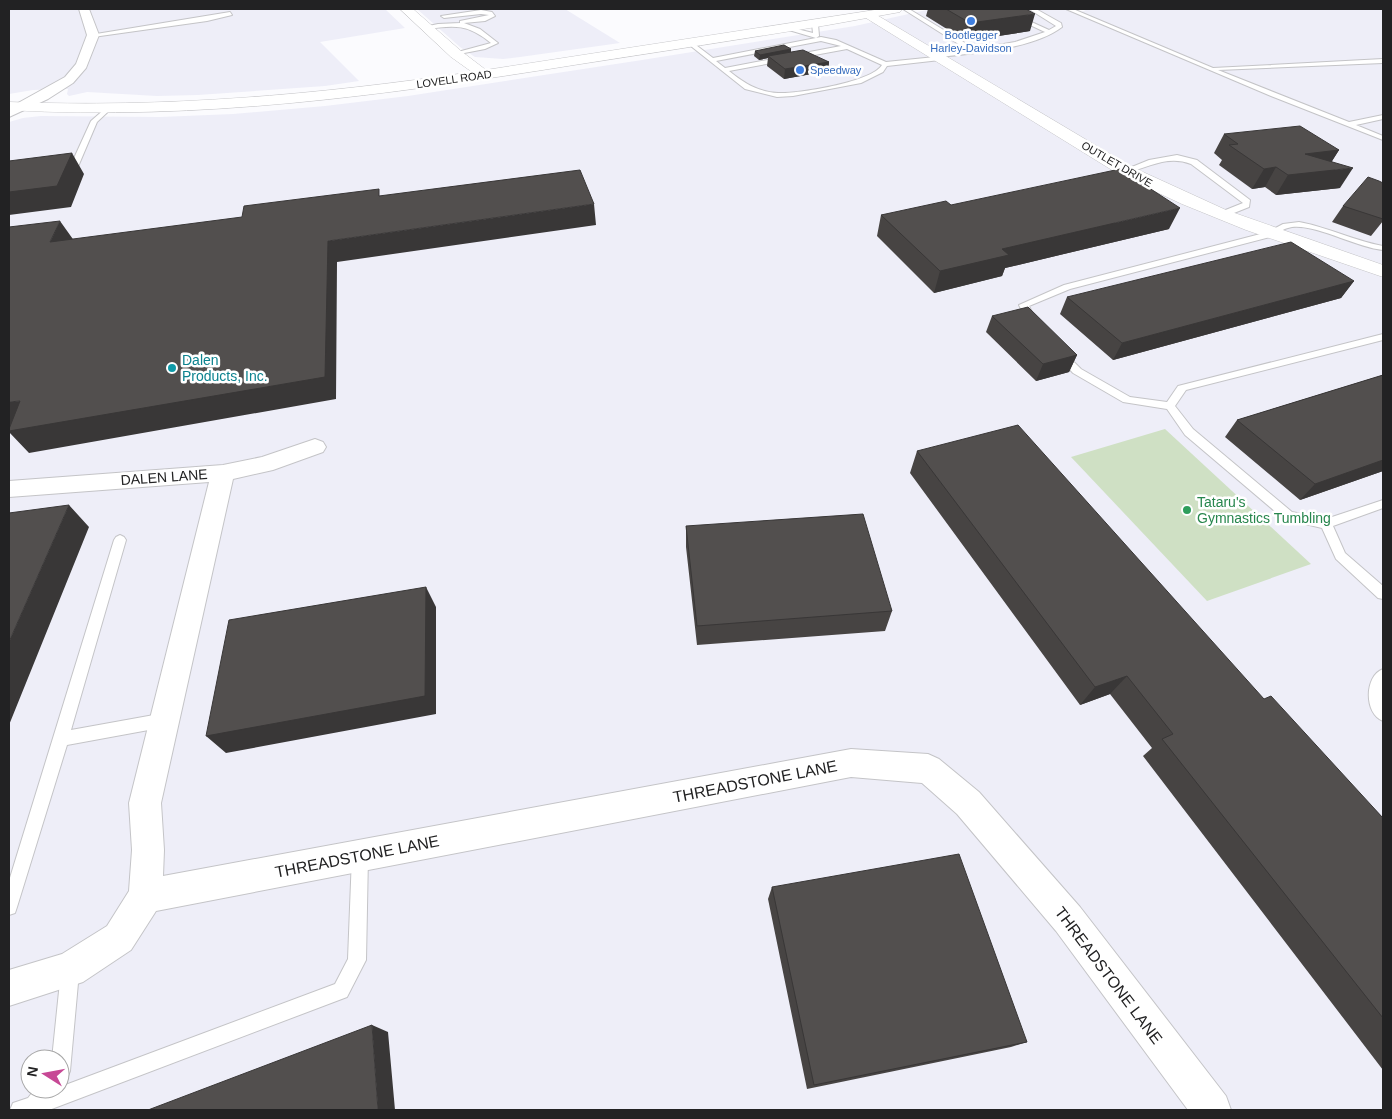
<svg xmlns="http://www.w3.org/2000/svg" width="1392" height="1119" font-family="Helvetica,sans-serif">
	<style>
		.built { fill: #eeeef8; fill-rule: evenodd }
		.green { fill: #cfe0c4 }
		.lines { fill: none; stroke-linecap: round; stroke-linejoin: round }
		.service-casing { stroke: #c4c4c7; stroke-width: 2 }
		.minor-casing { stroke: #c4c4c7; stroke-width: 2 }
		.tertiary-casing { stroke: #c4c4c7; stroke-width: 1 }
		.secondary-casing { stroke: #c4c4c7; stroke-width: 1 }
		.service { fill: #fff; fill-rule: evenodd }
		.minor { fill: #fff; fill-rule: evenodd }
		.tertiary { fill: #fff; fill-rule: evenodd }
		.secondary { fill: #fff; fill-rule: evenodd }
		.wall { fill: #474443 }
		.shaded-wall { fill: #393737 }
		.building { fill: #524f4e; stroke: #393737 }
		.shop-dot { fill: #3f7fe0; stroke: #fff; stroke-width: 2 }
		.culture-dot { fill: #0f9aa8; stroke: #fff; stroke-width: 2 }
		.leisure-dot { fill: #2e9e5b; stroke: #fff; stroke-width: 2 }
		.labels { text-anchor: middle; stroke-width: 5; stroke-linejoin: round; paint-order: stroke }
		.far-shop-label { font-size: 11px; fill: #366cbe; stroke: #fff }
		.far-street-label { font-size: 11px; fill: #222223; stroke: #fff }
		.culture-label { font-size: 14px; fill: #0d838f; stroke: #fff; text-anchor: start }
		.street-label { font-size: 14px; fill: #222223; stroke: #fff }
		.leisure-label { font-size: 14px; fill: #27864d; stroke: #fff; text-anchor: start }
		.near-street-label { font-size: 16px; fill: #222223; stroke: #fff }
	</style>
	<rect width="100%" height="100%" fill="#fbfbfe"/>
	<path class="built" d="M9,9h376l20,19 -85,14 39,39 -34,5 -127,9 -41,1 -70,-4 -18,4 -2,-2 1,-5 -35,1 -24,4z
		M417,9h148l55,34 -100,14 -17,2 -28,-2 -15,-10z
		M931,9h133l13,5 11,-5h295v1101h-1374v-988l14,-4 18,-2 119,1 73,-3 92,-8 83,-10 234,-36 213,-34zM30,1059h30v30h-30z"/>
	<path class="green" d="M1165,429l146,135 -104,37 -136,-144z"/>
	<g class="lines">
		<defs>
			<path id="service" d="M903,9h6l66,40 40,-7 30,-10 -49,-23h7l46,21 7,-4 -27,-17h7l25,14 1,4c-29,22 -84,25 -120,30l-2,3 -53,6 -4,6 -22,11 -68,13 -16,1 -32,-8 -58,-46 5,-1 21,16 108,-21 15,3 50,22 49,-5 2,-3 31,-4zM821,41l20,5 -116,22 -9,-7zM847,49l35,16c-10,17 -84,29 -104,28 -20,-1 -34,-10 -49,-22z
				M1066,9h7l140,59 170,-9v4l-165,7 131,52 34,-7v4l-27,6 27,11v4l-112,-44z
				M481,10l11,2 3,4 -10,5 -21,2 16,6 18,14 -13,6 -31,6v-2l37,-10c-23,-19 -36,-18 -64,-14l-3,-2 14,-3 22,-1v-2l29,-6 -8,-1 -37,4 -3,-2z
				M230,12l2,3 -25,6 -114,16 -3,-2z
				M815,22l3,2 1,12 -3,2 -34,-10 3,-2 28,7 -1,-9z
				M107,107l5,1 -15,14 -20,47 -4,2h-10v-4h7l21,-46z
				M1177,155l20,5 53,40 -1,7 -25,10h-6v-4l25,-10 -52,-39c-23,-9 -42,3 -65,9l-4,-2 27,-11z
				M1299,222c29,5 55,19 84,24v4c-26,-2 -73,-29 -95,-22 -5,1 -10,5 -14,8l-204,53 -41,17 8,17 -2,2h-6l-10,-20 45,-20 204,-53 15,-8z
				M1383,334v6l-197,50 -11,16 18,23 99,83 34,7 57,-19v8l-50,18 12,27 38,33v13l-5,-1 -42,-39 -14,-31 -38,-9 -99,-84 -18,-26 -44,-7 -50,-29 -17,-19 2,-2h6l17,17 49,28 37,5 11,-16z
				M120,535l4,2 2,3 -55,190 94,-17 5,2 2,5 -2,5 -5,2 -98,18 -50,162 -2,6 -6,2v-34l105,-341 2,-3z
				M1383,669v52c-19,-7 -19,-45 0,-52z
				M360,848l6,2 2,6 -2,104 -19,37 -298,113h-39l3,-7 15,-5 7,-9h25v-2l275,-103 13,-25 4,-103 2,-6z
				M70,963l6,3 3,6 -9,99 -3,7 -7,3v-22h-8l9,-87 3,-6z"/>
			<path id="minor" d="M79,9h10l10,26 -13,33 -13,15 -25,16 -39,18v-9l56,-31 11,-13 11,-29z
				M315,439l8,3 3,5 -3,5 -50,18 -40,9 -72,324 3,47 -1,26 688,-127 77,5 11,5 40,33 101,115 146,189 5,14h-43l-132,-179 -99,-117 -35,-31 -71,-6 -695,134 -25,39 -48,32 -74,24v-36l53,-16 45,-28 22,-35 3,-41 -3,-47 80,-321 -200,15v-16l214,-16 39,-8z"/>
			<path id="tertiary" d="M870,11l262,156 94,43 157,55v12l-137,-47 -64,-26 -62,-29 -254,-157 -2,-3 2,-3z"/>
			<path id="secondary" d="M400,9h13l48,42 25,19 395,-61h21l-2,3 -72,13c-85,14 -170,27 -254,40 -187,30 -375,56 -565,45v-8c157,6 307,-7 463,-30l-21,-15z"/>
		</defs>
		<use href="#service" class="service-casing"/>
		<use href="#minor" class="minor-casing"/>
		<use href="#tertiary" class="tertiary-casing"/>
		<use href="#secondary" class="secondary-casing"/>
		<use href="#service" class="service"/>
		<use href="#minor" class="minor"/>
		<use href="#tertiary" class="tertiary"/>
		<use href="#secondary" class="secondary"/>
	</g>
	<path class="wall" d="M928,9h98l4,22 -64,10 -40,-25z
		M791,49v3l38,10 -1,9 -44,8 -17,-13 1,-8 -9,2 -5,-4 1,-5z
		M1224,134l115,16 -7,11 8,27 -64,7 -11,-8 -13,2 -33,-24 3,-5 -8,-7z
		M1379,181l4,40 -12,15 -39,-14 11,-16z
		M951,205l218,24 -164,39 -3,8 -68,17 -57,-57 4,-21z
		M1354,281l-13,17 -228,62 -53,-46 7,-17z
		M992,316l85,39 -8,17 -33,9 -50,-49z
		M1383,375v96l-83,29 -75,-63 12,-17z
		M917,451l347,248 119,119v252l-240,-314 9,-8 -42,-54 -30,11 -170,-232z
		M686,526l206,85 -7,20 -188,14 -11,-98z
		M772,887l255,155 -16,5 -204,42 -39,-190z"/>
	<path class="shaded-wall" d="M1035,14l-5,17 -64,10 4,-18z
		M791,49v5l-23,2v2l-9,2 1,-5z
		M829,62l-1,9 -44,8 1,-10z
		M1339,150l-12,19 -22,-15z
		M72,153l12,21 -13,33 -62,8v-23z
		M1276,167l-11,20 -13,2 12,-20z
		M1353,168l-13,20 -64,7 12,-20z
		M594,204l2,21 -259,37 -1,137 -307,54 -20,-21v-1l319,-190z
		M1180,208l-11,21 -164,39 -3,8 -68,17 6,-22 62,-22z
		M60,221l15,21h-25z
		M1354,281l-13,17 -228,62 9,-17z
		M1077,355l-8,17 -33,9 7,-17z
		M20,401l20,21 -31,6v-26z
		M1383,460v11l-83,29 15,-16z
		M69,505l20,22 -80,198v-83z
		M426,587l10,20v107l-210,39 -20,-17z
		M1127,676l-17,18 -30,11 15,-18z
		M372,1025l16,7 7,78h-17z"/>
	<path class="building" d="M946,9h80l9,5 -65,9z
		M784,45l7,4 -31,6 -5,-4z
		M803,50l26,12 -44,7 -17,-13z
		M1300,126l39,24 -34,4 48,14 -65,7 -12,-8 -12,2 -35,-24 9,-1 -14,-10z
		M72,153l-15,33 -48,6v-31z
		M1120,169l60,39 -178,41 7,6 -69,16 -59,-56 65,-14 5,4z
		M580,170l14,34 -266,37 -3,136 -316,54v-2l11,-28 -11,1v-175l51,-6 -10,21 192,-25 2,-11 135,-17v7z
		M1368,177l11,4 4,2v36l-40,-13z
		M1291,242l63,39 -232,62 -55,-46z
		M1028,307l49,48 -34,9 -51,-48z
		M1383,375v85l-68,24 -78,-64z
		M1018,425l246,274 7,-3 112,122v200l-221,-279 11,-5 -46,-58 -32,11 -178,-236z
		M69,505l-60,137v-129z
		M863,514l29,97 -195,15 -11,-100z
		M426,587l-1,109 -219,40 23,-116z
		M959,854l68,188 -213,43 -42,-198z
		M372,1025l6,85h-230z"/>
	<g class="shop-dot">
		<circle cx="971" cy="21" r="5"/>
		<circle cx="800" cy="70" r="5"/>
	</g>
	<circle class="culture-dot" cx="172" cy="368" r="5"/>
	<circle class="leisure-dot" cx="1187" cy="510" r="5"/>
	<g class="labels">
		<g class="far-shop-label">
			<text x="971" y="39">Bootlegger<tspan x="971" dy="13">Harley-Davidson</tspan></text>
			<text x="810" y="74" text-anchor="start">Speedway</text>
		</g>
		<g class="far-street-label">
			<text transform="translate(454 79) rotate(-8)" y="4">LOVELL ROAD</text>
			<text transform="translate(1117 164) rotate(30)" y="4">OUTLET DRIVE</text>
		</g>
		<g class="culture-label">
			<text x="182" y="365">Dalen<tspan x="182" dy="16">Products, Inc.</tspan></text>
		</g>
		<g class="street-label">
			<text transform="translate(164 477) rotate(-4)" y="5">DALEN LANE</text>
		</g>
		<g class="leisure-label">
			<text x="1197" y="507">Tataru's<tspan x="1197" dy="16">Gymnastics Tumbling</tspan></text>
		</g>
		<g class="near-street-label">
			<text transform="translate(755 781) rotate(-11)" y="6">THREADSTONE LANE</text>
			<text transform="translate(357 856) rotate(-11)" y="6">THREADSTONE LANE</text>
			<text transform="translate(1109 975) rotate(53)" y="6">THREADSTONE LANE</text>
		</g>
	</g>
	<rect width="1392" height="1119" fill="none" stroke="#222223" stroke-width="20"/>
	<g transform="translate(45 1074) rotate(281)"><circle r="24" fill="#ffffff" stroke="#a7a7a7"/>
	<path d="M0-4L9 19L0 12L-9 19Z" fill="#c74895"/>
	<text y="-8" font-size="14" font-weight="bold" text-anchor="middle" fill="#222223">N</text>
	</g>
</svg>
